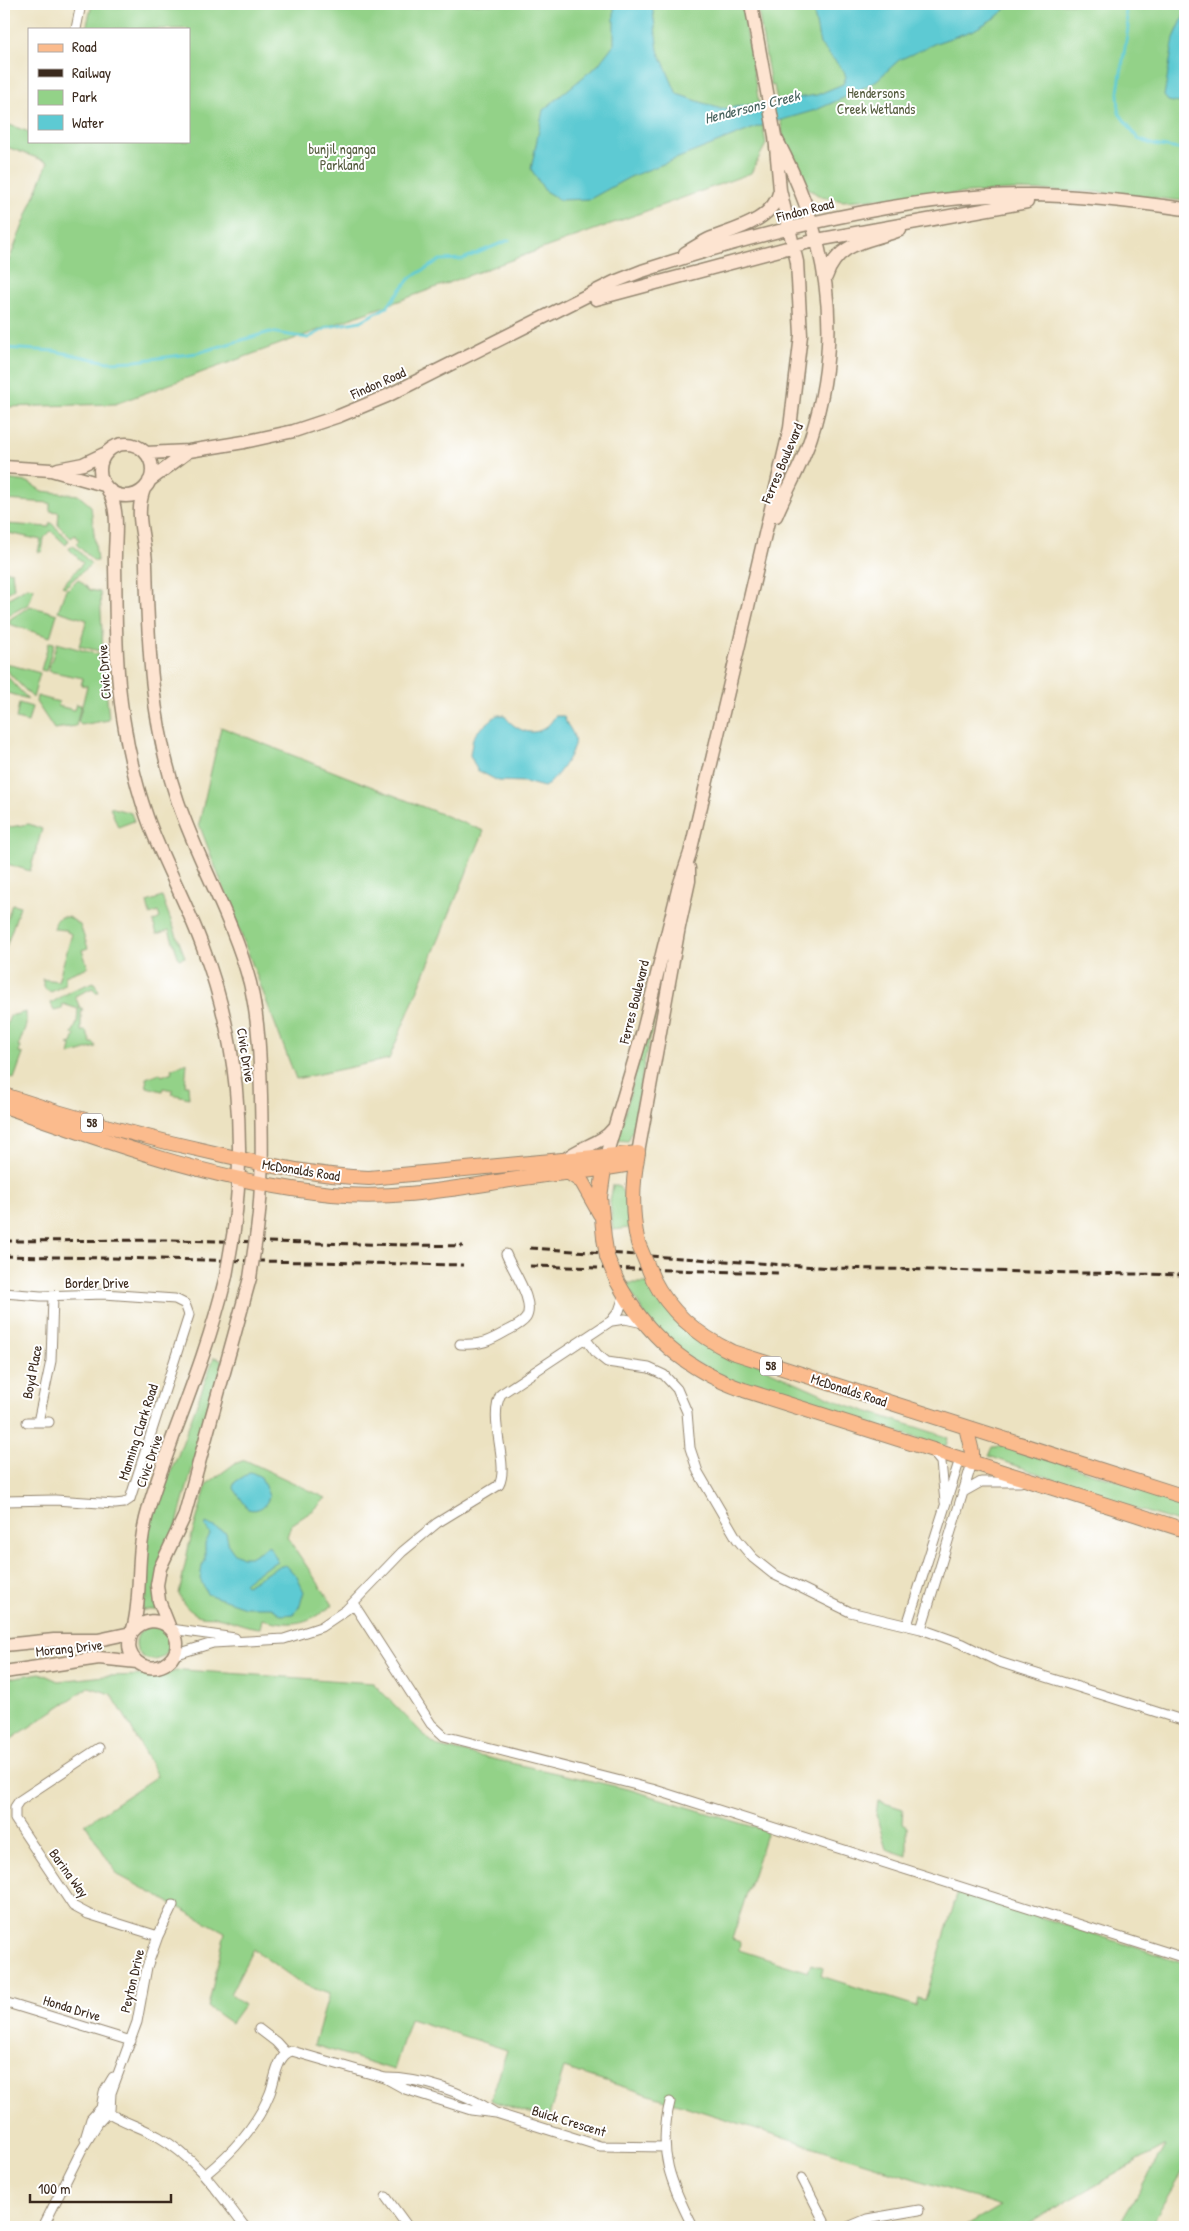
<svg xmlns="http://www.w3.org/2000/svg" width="1189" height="2231" font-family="'Patrick Hand',sans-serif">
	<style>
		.green { fill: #93d288; stroke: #677e53 }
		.water { fill: #5dcad3; stroke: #4c7a78 }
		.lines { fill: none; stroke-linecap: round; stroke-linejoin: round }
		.stream { stroke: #5dcad3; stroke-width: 3 }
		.street-casing { stroke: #948670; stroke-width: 11 }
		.secondary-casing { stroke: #948670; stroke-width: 15 }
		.primary-casing { stroke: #948670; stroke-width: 16 }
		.street { stroke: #fff; stroke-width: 9 }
		.secondary { stroke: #fde4d1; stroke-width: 12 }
		.primary { stroke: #fbbb8d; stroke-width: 14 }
		.rail { stroke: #3b2a1e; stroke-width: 3; stroke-dasharray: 8 4; stroke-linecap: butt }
		.secondary-bridge-casing { stroke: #948670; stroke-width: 15; stroke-linecap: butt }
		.primary-bridge-casing { stroke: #948670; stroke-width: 16; stroke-linecap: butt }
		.secondary-bridge { stroke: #fde4d1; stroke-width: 12 }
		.primary-bridge { stroke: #fbbb8d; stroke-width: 14 }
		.labels { text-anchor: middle; stroke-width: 4; stroke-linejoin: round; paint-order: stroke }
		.shield { fill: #fff; stroke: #766a62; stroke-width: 1 }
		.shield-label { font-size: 12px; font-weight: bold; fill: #3b2a1e }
		.park-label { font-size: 14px; fill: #555c3e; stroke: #fff }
		.street-label { font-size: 14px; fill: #3b2a1e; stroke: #fff }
		.water-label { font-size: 15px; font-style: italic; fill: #47625d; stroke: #fff }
	</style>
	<rect width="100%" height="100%" fill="#fff"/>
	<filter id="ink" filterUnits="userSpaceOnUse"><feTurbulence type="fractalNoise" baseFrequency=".02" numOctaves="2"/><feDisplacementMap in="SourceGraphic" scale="10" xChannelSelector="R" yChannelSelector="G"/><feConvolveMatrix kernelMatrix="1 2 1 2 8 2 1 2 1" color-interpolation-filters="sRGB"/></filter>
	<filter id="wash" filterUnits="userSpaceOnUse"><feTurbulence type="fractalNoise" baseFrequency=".0096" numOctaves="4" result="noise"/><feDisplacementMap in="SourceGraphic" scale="20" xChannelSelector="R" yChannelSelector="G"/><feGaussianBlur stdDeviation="1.12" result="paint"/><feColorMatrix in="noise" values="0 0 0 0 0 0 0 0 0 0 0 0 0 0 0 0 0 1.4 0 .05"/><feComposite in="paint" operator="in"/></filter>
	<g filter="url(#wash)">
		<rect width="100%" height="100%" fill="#ece2c1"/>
		<path class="green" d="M92,4h650l24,140 -15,29 -636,231 -111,3v-134l44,-111 -44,-16v-23l25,9v9h160v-112h-103z
			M757,4h428v197l-90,-9 -80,-2 -172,11 -22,-4 -12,-8 -8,-20 -17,-28 -10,-56 -3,1z
			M4,479l24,3 14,9 36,4 13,11 6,55h-3l-18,-17 3,-4 -4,-5 -4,3 -13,-13 1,-13 -9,-1v-8l-45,-3 -1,7z
			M50,522l19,18 -3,5 -15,-14 -7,7 -2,14h-4l3,-12 -37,-8 2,-8 43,3z
			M71,546h3l17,18 -26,23 -3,-1 21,-23 -14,-14z
			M4,570l8,2 2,16 -10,7z
			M78,579l12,11 10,2 3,60 -24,-6 8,-26 -29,-9 8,-22h2z
			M27,587l7,1 -5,16 -24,13 -1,-16z
			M30,606l27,8 -7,23 -41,-13 1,-5z
			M49,642l5,1 -8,28 -5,-1z
			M57,643l46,13 6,64 -28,5 -3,-3 9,-36 -6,-1 2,-7 -35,-7z
			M4,663l36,10 -7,25 -29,-30z
			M4,673l24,26 -24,-7z
			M37,696l22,6 -1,4 16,4 2,-6 5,1 -5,21 -22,3 -18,-27z
			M19,703l13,4 -4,15 -12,-3z
			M221,727l263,104 -95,228 -93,20 -97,-255z
			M110,807l21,6 3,8 -16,6z
			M29,824l13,5 -12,42 -26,-8v-35z
			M162,897l23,60 -6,2 -10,-29 -12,4 -4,-12 7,-4 -2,-6 -8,3 -3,-13z
			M12,904l8,2 -16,47v-24z
			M61,917h8l11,8 8,23 -6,2 6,17 -23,9v9l-14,7 -6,-3 -3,-10 16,2 14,-47 -5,-2v-2l-13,-1 2,-9z
			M660,977l4,1 -19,81 -13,73 -4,9 -10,-1z
			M94,982l5,10h-4l-2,-4 -18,8 5,12h2l1,3 -2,1v19h5l5,12h3l2,4 -27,8 2,-9 -3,-2 4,-1 3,-8 -3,-1 5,-11 1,-14 -15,-5 -1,5 -8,2 -3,-8 22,-13z
			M26,1012v13l-8,22h2l-1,6 4,1 -9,25 -10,-4v-43l6,-16z
			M187,1063l-2,22h3l1,13 -17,-4 1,-4 -10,-2 -1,3 -15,-4 -1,-9 14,-5 2,3 10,-4 -1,-3z
			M613,1185h5l6,9 5,34 -16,2 -3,-28z
			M626,1283h23l13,20 106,67 79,35 97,31 4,2 -2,9 -209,-64 -46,-23 -42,-38z
			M214,1357l9,3 -43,152 -24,98h-14l4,-67 8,-32 24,-56z
			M1008,1446l177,56v22l-46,-14 -150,-54 4,-9z
			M245,1460l81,38 -11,11 -24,16 -4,12 46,68c-26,19 -40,22 -71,14l-2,9c-15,-1 -28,-8 -43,-11 -8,-1 -16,1 -23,-4 -7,-4 -13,-12 -15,-19l10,-49 18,-61 27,-20z
			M136 1643a17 17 0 1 1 34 0a17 17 0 1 1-34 0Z
			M183,1670l190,13 54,55 12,9 189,42 139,42 -35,108 8,3 -1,8 69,22 3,-8 12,4 -2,8 95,30 2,-8 7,2 33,-109 227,72 -2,9h2v197l-35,58h-32l47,-81 -143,81h-57l36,-21 -437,-138 -16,51 -53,-17 -4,-2 16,-50 -97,-31 -16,51 -80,-25 15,-51 -27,-10 -49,-35 -23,45 14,11 -13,18 -23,-16 17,-75 -107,-57 -33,-51 72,-48 -34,-63 -12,-19 -22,-7 -85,57v-65l36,-6 18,8 47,-5 49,-1z
			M878,1801l25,8 -1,15 5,3v29l-21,-7 -10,-34z"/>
		<path class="water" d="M614,4h38l6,46 19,44 44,15 96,-14 26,-11 3,-7 -2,-6 -24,-27 -8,-40h200l-16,13 -22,13 -38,13 -37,17 -22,20 -25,14 -36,16 -59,17 -127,50 -40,22 -30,1 -15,-9 -14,-22 12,-59 55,-45 16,-21z
			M1185,13v91l-17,-3 -4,-5 10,-58z
			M497,715h7c14,20 38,25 51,1h9c1,8 8,13 10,21 4,12 -16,38 -25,47l-5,3 -19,-5 -27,-1 -21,-11 -7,-15 3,-17 5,-7z
			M251,1472l10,5 8,19c-2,10 -11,16 -21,13l-15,-22 2,-5z
			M206,1523l20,10 3,13 5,7 8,4h8l19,-11 8,15 -23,14 -10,8 2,2 32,-18 8,-2 11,12 7,15 -5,15 -5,7 -12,1 -12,-8h-25l-38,-13 -7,-15 2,-13 3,-5v-17l5,-10 -5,-7z"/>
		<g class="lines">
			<path class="stream" d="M1124,4l4,24 -10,64 1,21 19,26 16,6 31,5
				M4,348l50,3 54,11 28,-1 61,-8 73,-21 38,6 20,-11 33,-6 26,-14 23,-29 30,-18 23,-1 46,-19"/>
		</g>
	</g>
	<g filter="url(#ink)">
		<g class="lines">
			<defs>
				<path id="street" d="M76,29l5,-25
					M4,1293l37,3 63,-2 71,5 10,5 4,11 -59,184 -6,4 -9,1 -60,-4 -51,1
					M612,1321l13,-2 18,4
					M585,1338l12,16 10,8 42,6 15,7 13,14 10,23 3,36 8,24 39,67 16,19 20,16 77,38 71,17 42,15 36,18 186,59
					M460,1344c21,1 28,-2 47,-13 6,-3 15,-7 19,-13 10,-16 -14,-48 -20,-64
					M27,1422h22
					M38,1422l13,-61 2,-65
					M932,1451l9,11 4,40
					M965,1491l16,-9h39
					M353,1603l78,121 13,12 208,53 533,169
					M907,1625l53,-166
					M171,1629l64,9
					M921,1629l51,-166
					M174,1655l39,-12 71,-4 37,-12 25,-17 56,-58 35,-29 62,-38c11,-21 -12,-66 2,-91l110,-73 8,-10 5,-15
					M99,1748l-80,53 -4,6v12l58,87 15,8 70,22
					M4,2002l127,39
					M259,2029l17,13 10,11
					M386,2078c36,0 77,14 108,34
					M670,2102c-13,50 1,82 23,125
					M101,2108c17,13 39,18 58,29 38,22 60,56 86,90
					M85,2139l6,-20 10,-11 3,-16 9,-15
					M206,2174c27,-22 51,-48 64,-81 5,-13 7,-39 22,-42l93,27 20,11 66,21 25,3 104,33 65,1
					M802,2178l25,49
					M386,2197l22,30
					M43,2227l38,-76 17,-28 12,-13 1,-17 26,-71 10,-55 11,-31 15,-31
					M848,2227l19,-8 52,-9"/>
				<path id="secondary" d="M685,253c8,-5 16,-10 24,-14 26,-10 64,-18 71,-49
					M826,277c12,-36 42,-35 74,-47
					M596,299l221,-59 210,-38
					M100 470a26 26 0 1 1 52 0a26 26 0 1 1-52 0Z
					M146,453l43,-2 55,-9 50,-11 45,-15 48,-20 227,-114 28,-11c120,-39 266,-78 392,-76 51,1 102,7 151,14
					M4,467l47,3 53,15
					M58,469l25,-5 21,-10
					M149,481l40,-30
					M144,489c-10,27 1,47 2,75 2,81 5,160 32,238 21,61 55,117 72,181 9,38 10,75 11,114 1,45 2,89 -4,134
					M108,490c13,23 6,49 7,75 1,50 0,102 8,152 5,34 13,68 24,100 16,45 40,86 56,131 34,89 43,187 31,282
					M776,516c11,-27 26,-51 35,-79 34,-105 16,-201 -34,-297
					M638,1153l41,-226 10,-46v-13
					M606,1156l37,-125 36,-145 11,-33 100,-425 11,-93 -4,-73 -17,-72 -5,-54 -24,-132
					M566,1159c14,-13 36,-15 47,-30
					M169,1626l-10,-25 -2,-16 3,-17 24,-51 66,-239
					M133,1631c22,-25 57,3 39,27 -6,7 -15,11 -24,9 -8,-1 -16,-8 -18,-16 -3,-10 2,-17 4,-26 6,-25 4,-53 7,-79 4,-37 20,-74 32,-109 20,-53 40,-106 53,-161
					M4,1645l50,-5h44l33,-7
					M4,1672l95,-14 38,4"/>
				<path id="primary" d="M4,1095c72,24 145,44 219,60 49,11 96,21 146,23l269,-25c-6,30 -7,60 0,90
					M4,1106c106,37 215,77 328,88 66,7 134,-8 199,-17 35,-5 70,-6 105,-14
					M569,1173l13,9 18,32
					M604,1238l-4,-41 5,-35
					M653,1279c17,34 46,57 79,73l453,145
					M617,1281c29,54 69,89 127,109l441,140
					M966,1427l6,25v11"/>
			</defs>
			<use href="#street" class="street-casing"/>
			<use href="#secondary" class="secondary-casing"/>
			<use href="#primary" class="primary-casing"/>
			<use href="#street" class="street"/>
			<use href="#secondary" class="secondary"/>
			<use href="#primary" class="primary"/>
			<path class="rail" d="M4,1241l164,-1 295,6
				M530,1248l302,20 353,7
				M4,1256l459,9
				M530,1266l248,7"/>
			<defs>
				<path id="secondary-bridge" d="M226,1276l8,-46
					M250,1278l7,-47"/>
				<path id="primary-bridge" d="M604,1238l3,19 10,24
					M638,1243l15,36"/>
			</defs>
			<use href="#secondary-bridge" class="secondary-bridge-casing"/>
			<use href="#primary-bridge" class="primary-bridge-casing"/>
			<use href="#secondary-bridge" class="secondary-bridge"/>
			<use href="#primary-bridge" class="primary-bridge"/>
		</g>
	</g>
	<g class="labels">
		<g class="shield">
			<rect x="81" y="1113.5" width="22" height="19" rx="4"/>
			<rect x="760" y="1356.5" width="22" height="19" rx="4"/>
		</g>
		<g class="shield-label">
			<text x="92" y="1127">58</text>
			<text x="771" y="1370">58</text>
		</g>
		<g class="park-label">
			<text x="876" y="98">Hendersons<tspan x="876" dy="16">Creek Wetlands</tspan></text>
			<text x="342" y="154">bunjil nganga<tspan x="342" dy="16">Parkland</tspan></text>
		</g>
		<g class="street-label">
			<text transform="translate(805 210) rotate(-14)" y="5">Findon Road</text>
			<text transform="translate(378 383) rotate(-24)" y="5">Findon Road</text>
			<text transform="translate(782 463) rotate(-67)" y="5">Ferres Boulevard</text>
			<text transform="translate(104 672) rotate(-94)" y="5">Civic Drive</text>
			<text transform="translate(634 1002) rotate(-76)" y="5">Ferres Boulevard</text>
			<text transform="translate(246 1055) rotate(81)" y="5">Civic Drive</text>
			<text transform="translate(301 1170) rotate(9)" y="5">McDonalds Road</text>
			<text x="97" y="1288">Border Drive</text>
			<text transform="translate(32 1372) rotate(-79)" y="5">Boyd Place</text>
			<text transform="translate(849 1390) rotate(18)" y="5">McDonalds Road</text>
			<text transform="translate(138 1432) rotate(-72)" y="5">Manning Clark Road</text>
			<text transform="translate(149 1461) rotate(-71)" y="5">Civic Drive</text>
			<text transform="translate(69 1648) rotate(-6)" y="5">Morang Drive</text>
			<text transform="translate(69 1873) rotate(54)" y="5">Barina Way</text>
			<text transform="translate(132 1981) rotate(-77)" y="5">Peyton Drive</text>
			<text transform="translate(72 2008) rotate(17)" y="5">Honda Drive</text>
			<text transform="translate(569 2121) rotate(17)" y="5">Buick Crescent</text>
		</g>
		<g class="water-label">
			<text transform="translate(752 107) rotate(-14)" y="5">Hendersons Creek</text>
		</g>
	</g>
	<rect width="1189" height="2231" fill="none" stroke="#fff" stroke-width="20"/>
	<rect x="28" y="28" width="162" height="115" fill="#ffffff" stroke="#b1aaa5"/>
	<rect x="38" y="44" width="25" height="8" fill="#fbbb8d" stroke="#b1aaa5"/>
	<text x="72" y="52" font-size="15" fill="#3b2a1e">Road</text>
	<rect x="38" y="69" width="25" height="8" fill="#3b2a1e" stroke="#b1aaa5"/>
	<text x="72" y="78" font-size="15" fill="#3b2a1e">Railway</text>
	<rect x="38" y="90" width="25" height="15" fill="#93d288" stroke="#b1aaa5"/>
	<text x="72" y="102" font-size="15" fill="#3b2a1e">Park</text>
	<rect x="38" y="115" width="25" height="15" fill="#5dcad3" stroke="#b1aaa5"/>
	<text x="72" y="128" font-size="15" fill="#3b2a1e">Water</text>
	<path d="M30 2194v8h141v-8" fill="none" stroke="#3b2a1e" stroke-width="2.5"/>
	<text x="38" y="2194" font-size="15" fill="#3b2a1e" stroke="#ffffff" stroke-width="4" paint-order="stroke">100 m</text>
</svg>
